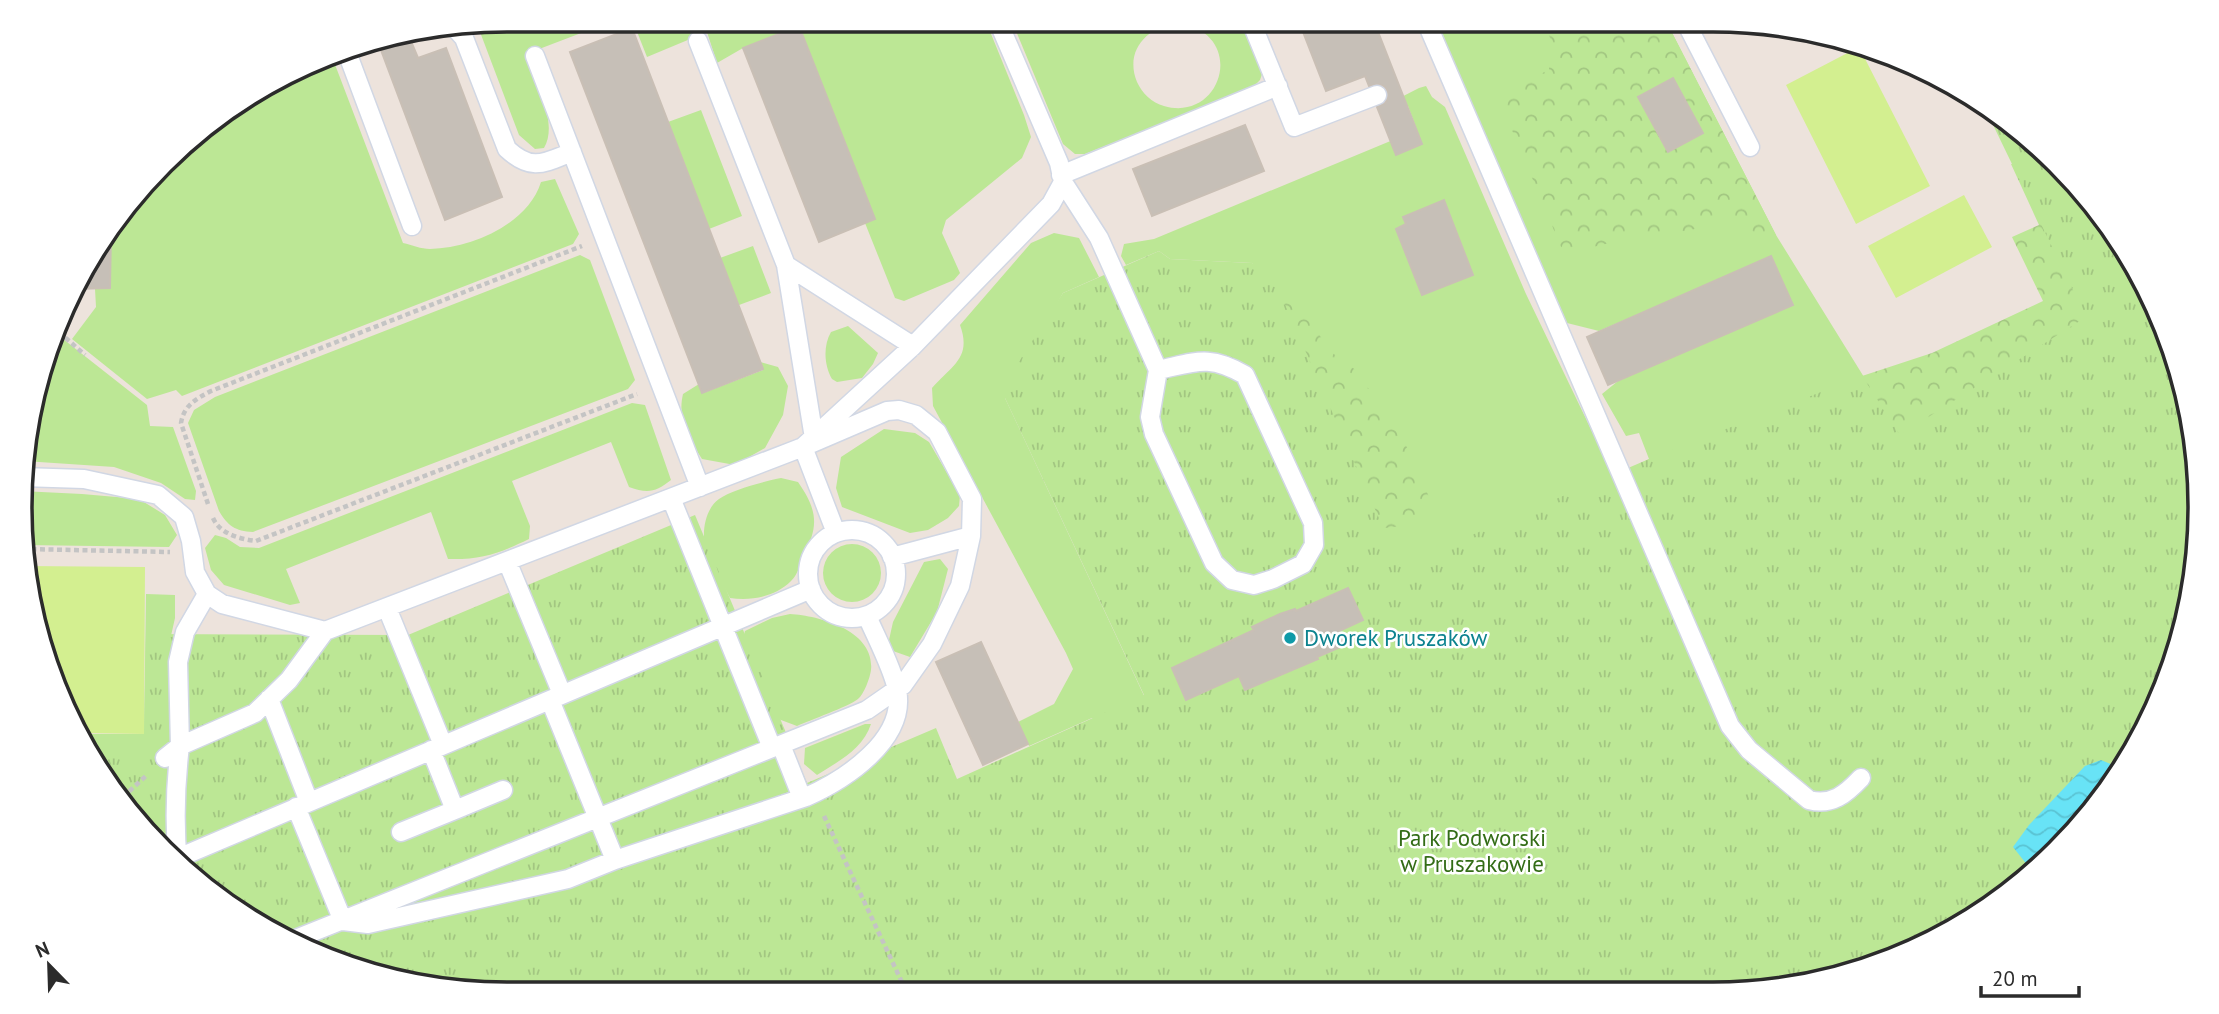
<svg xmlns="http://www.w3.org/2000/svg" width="2219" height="1014" font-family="'PT Sans',sans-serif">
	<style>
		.grass { fill: #bce795; fill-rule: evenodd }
		.forest { fill: url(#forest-crowns) }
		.park { fill: url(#park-tufts) }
		.pitch { fill: #d3ef90 }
		.water { fill: url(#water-waves) }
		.building { fill: #c6bfb7; stroke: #c9bfb5; stroke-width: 2 }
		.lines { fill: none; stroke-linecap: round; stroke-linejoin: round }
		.service-casing { stroke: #d1d7e4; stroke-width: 21 }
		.path { stroke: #c4c4c4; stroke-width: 4.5; stroke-dasharray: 5 3.5; stroke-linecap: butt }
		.service { stroke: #fff; stroke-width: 18 }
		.culture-dot { fill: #0f9aa8; stroke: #fff; stroke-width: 2.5 }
		.labels { text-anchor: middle; stroke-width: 5; stroke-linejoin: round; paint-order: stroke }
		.culture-label { font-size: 23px; fill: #0d838f; stroke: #fff; text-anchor: start }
		.park-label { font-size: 23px; fill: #336c16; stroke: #fff }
		.rim { fill: none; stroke: #2b2b2b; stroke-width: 3.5 }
	</style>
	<defs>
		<pattern id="forest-crowns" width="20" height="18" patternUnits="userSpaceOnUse" patternTransform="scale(1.75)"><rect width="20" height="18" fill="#bce795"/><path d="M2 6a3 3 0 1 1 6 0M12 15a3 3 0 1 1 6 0" fill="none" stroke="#a2c681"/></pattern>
		<pattern id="park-tufts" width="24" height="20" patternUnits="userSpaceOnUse" patternTransform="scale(1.75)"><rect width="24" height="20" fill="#bce795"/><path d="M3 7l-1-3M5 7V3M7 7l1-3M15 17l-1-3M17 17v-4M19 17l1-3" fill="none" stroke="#a2c681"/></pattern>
		<pattern id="water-waves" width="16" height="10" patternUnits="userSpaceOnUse" patternTransform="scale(1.75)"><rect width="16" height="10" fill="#68e3f6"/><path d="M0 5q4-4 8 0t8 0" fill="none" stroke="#5ac3d3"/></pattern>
	</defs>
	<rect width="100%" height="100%" fill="#ede3dc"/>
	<path class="grass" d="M507,19h111l-92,35c9,25 33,69 18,94l-9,1 -16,-14 -42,-111z
		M632,19h353l39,96 7,22 -9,21 -76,62 -4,13 18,40 -6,7 -50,21 -9,-3 -30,-75 10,-4 -76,-193 -56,22 -26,15 -10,-31 -60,25z
		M1011,19h232l20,52 -3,9 -7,7 -168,67h-10l-12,-10zM1177,22c72,12 45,101 -13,84 -12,-3 -22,-13 -27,-24 -13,-32 11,-55 40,-60z
		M1435,19h230l111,216 148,239 276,33 -10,95 -27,91 -526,-228 12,-6 -10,-26 -13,3 -24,-42 16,-13 174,-77 -21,-47 -172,74 -32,-8z
		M331,54l72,189c9,2 18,6 27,6 42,-1 98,-25 111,-67l14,-3 24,55 -6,10 -391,152 -6,-6 -29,9 -75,-60 24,-32 -1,-18 15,-1 1,-57 75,-91 77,-56z
		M1426,86l6,11 13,10 81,187 87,181 396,419 -110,63 -123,34 -163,-515 -213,91 -148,-304 -82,-4 -11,-8 -33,14 -5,-9 3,-12 30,-5 263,-109 -9,-24 -23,9 -3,-8 37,-19z
		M701,110l41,106 -33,13 -41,-107z
		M1054,233l25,5 20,39 -36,16 -58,105 198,424 -111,-104 -63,28 -11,-24 36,-18 19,-35 -7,-16 -133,-247 -1,-18c20,-23 40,-30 28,-63l71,-82z
		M753,246l18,47 -32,12 -19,-47z
		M580,255l10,5 45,120 -7,9 -375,143c-18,-1 -25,-6 -34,-21l-31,-88 6,-13 21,-13z
		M848,326l30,27 -5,11 -11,14 -25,4 -5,-3c-8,-14 -9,-33 -1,-47z
		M58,335l89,70 3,21 23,1 23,64 -1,9 -10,-1 -24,-16 -47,-16 -90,-6 5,-49z
		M760,362l18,5 10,19 -5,29 -18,33 -30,17 -33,-6c-13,-21 -25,-40 -19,-65l16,-10 4,9 60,-23z
		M632,403l13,2 26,75c-15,12 -23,14 -42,7l-18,-45 -99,39 18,45 -1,13c-29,14 -48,21 -81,20l-17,-47 -145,57 14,34 -10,2 -66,-20 -13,-15 -6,-22 10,-13 11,3 14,9 19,1z
		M884,429l31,4 14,9 31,53 -1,11 -11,12 -20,12 -18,3 -68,-26 -6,-19 5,-31z
		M781,478l17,4c20,29 21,44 5,75 -3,8 -6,19 -12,24 -16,16 -40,20 -61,17 -8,-16 -18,-32 -24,-49 -5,-16 -1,-40 13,-50 12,-9 47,-18 62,-21z
		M21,491l61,3 57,5 26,16 12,20 -8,12 -146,-2 -4,-38z
		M823 573a29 29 0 1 1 58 0a29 29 0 1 1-58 0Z
		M940,559l8,10 -11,43 -27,45 -17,-6 -4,-11 4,-18 31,-60z
		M146,594l29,1v23l-9,40 2,195 -84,-102 -6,-17h66z
		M790,614c31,2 85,17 81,56 -1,8 -7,24 -13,29 -10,8 -48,21 -61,27l-24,-9 -32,-71 4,-15 27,-13z
		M865,724h6c-8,25 -32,37 -54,51l-13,-11 1,-16z"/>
	<path class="forest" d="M1543,19h122l111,216 -16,2 -22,-17 -53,11 -34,2 -87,21 -55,-131 -7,-32 47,-21 1,-32z
		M2057,162l60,74 45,84 -238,154 -62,-98 70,-23 111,-52 -31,-64 27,-12 -28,-61z
		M1238,263l26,7 26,22 41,60 26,19 51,78 25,57c-28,24 -40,23 -75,21z"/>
	<path class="park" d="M1981,100l76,62 60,74 45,84 28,91 10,96 -10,95 -27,91 -64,111 -90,90 -110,63 -123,34 -1269,4 -96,-10 -90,-27 -136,-85 -95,-115 49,1 5,-25 2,-100 262,1 287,-120 112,268 129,-55 21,51 187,-84 -139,-297 -1,-13 59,-92 96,-42 11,8 82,4 27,28 121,275 249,-107 213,-83 38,59 186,-118z"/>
	<path class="pitch" d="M1859,47l71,139 -74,38 -70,-139z
		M1964,195l28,52 -96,51 -28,-52z
		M25,566l120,1 -1,167 -66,-1 -49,-131z"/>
	<path class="water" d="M2101,760l19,8 -21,36 -67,67 -19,-24 16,-22 56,-59z"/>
	<path class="building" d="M1298,19h75l49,125 -26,11 -19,-48 8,-4 3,-6 -1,-7 -3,-4 -6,-2 -9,2 -4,-10 -39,15z
		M799,26l76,193 -56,23 -76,-194z
		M632,28l131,341 -61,24 -132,-341z
		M410,39l8,19 28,-10 56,149 -57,23 -64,-170z
		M1673,78l30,55 -35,19 -30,-55z
		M1245,125l19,46 -112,45 -19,-47z
		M1444,200l29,75 -51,20 -26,-66 10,-5 -3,-7z
		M111,231l-1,57 -35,1 10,-26z
		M1771,256l22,49 -185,80 -21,-48z
		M1348,588l15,32 -24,11 6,14 -28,12 1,2 -73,31 -6,-14 -53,24 -14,-32 82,-38 -2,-3 28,-13 15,-5 1,2z
		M981,642l47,102 -45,21 -47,-103z"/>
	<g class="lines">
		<defs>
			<path id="service" d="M1250,19l44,108 83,-32
				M1425,19l305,707 19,24 60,50c23,6 37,-6 52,-22
				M1684,19l66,128
				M455,28l9,10 43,111c25,23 37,14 65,3
				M698,41l88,224 127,81
				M345,47l67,179
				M535,56l165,431
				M1061,175l217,-89
				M1063,182l36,56 59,132 -8,47 4,17 60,129 18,17 22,5 19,-6 30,-15 11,-19 -1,-22 -68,-148c-36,-21 -49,-13 -87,-5
				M786,265l28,173
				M22,477l62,2 74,16 26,22 7,24 4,31 12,22 15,10 103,27 478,-184 110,-101 138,-142 12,-22 -4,-19 -62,-144
				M671,498l101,250
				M808 574a44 44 0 1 1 88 0a44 44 0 1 1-88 0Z
				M892,557l79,-21
				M507,561l55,133
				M207,594l-22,38 -7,30 2,84 75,-33 34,-33 36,-49
				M387,608l56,137
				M269,699l40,103
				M550,700l65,160
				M781,745l21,53
				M165,758l15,-12c-5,41 -6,78 -2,119
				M296,807l47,114 25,3 200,-45 47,-19 191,-63c38,-17 101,-57 91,-107 -4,-21 -21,-53 -30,-74
				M455,810l48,-20
				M401,832l54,-22 -24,-60
				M178,858l633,-269
				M293,940l574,-230 36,-25 29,-41 28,-58 11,-50 1,-37 -35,-67 -21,-17 -17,-5 -12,1 -84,36 33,86"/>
		</defs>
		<use href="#service" class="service-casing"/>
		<path class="path" d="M59,332l26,23
			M208,504l-27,-81c3,-18 15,-24 30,-32l371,-145
			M213,518c7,16 27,21 43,23l381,-147
			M23,549l147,3
			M123,797l25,-23
			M824,816l83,177"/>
		<use href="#service" class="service"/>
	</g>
	<circle class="culture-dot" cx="1290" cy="638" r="7"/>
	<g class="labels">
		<g class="culture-label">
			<text x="1304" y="646">Dworek Pruszaków</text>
		</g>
		<g class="park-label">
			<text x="1472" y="846">Park Podworski<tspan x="1472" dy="26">w Pruszakowie</tspan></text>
		</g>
	</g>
	<path d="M0 0H2219V1014H0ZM507 32H1713A475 475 0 0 1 2188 507V507A475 475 0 0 1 1713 982H507A475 475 0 0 1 32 507V507A475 475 0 0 1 507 32Z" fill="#fff" fill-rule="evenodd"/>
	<path class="rim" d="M507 32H1713A475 475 0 0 1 2188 507V507A475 475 0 0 1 1713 982H507A475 475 0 0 1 32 507V507A475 475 0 0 1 507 32Z"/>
	<g transform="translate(49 965) rotate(337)" stroke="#ffffff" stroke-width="5" paint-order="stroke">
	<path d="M0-5L12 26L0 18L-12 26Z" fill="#2b2b2b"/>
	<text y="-10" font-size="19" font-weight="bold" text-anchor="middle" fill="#2b2b2b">N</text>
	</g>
	<path d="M1981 986v10h98v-10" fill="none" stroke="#2b2b2b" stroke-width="3.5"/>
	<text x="1992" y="986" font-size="21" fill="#2b2b2b" stroke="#ffffff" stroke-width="5" paint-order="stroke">20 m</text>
</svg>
